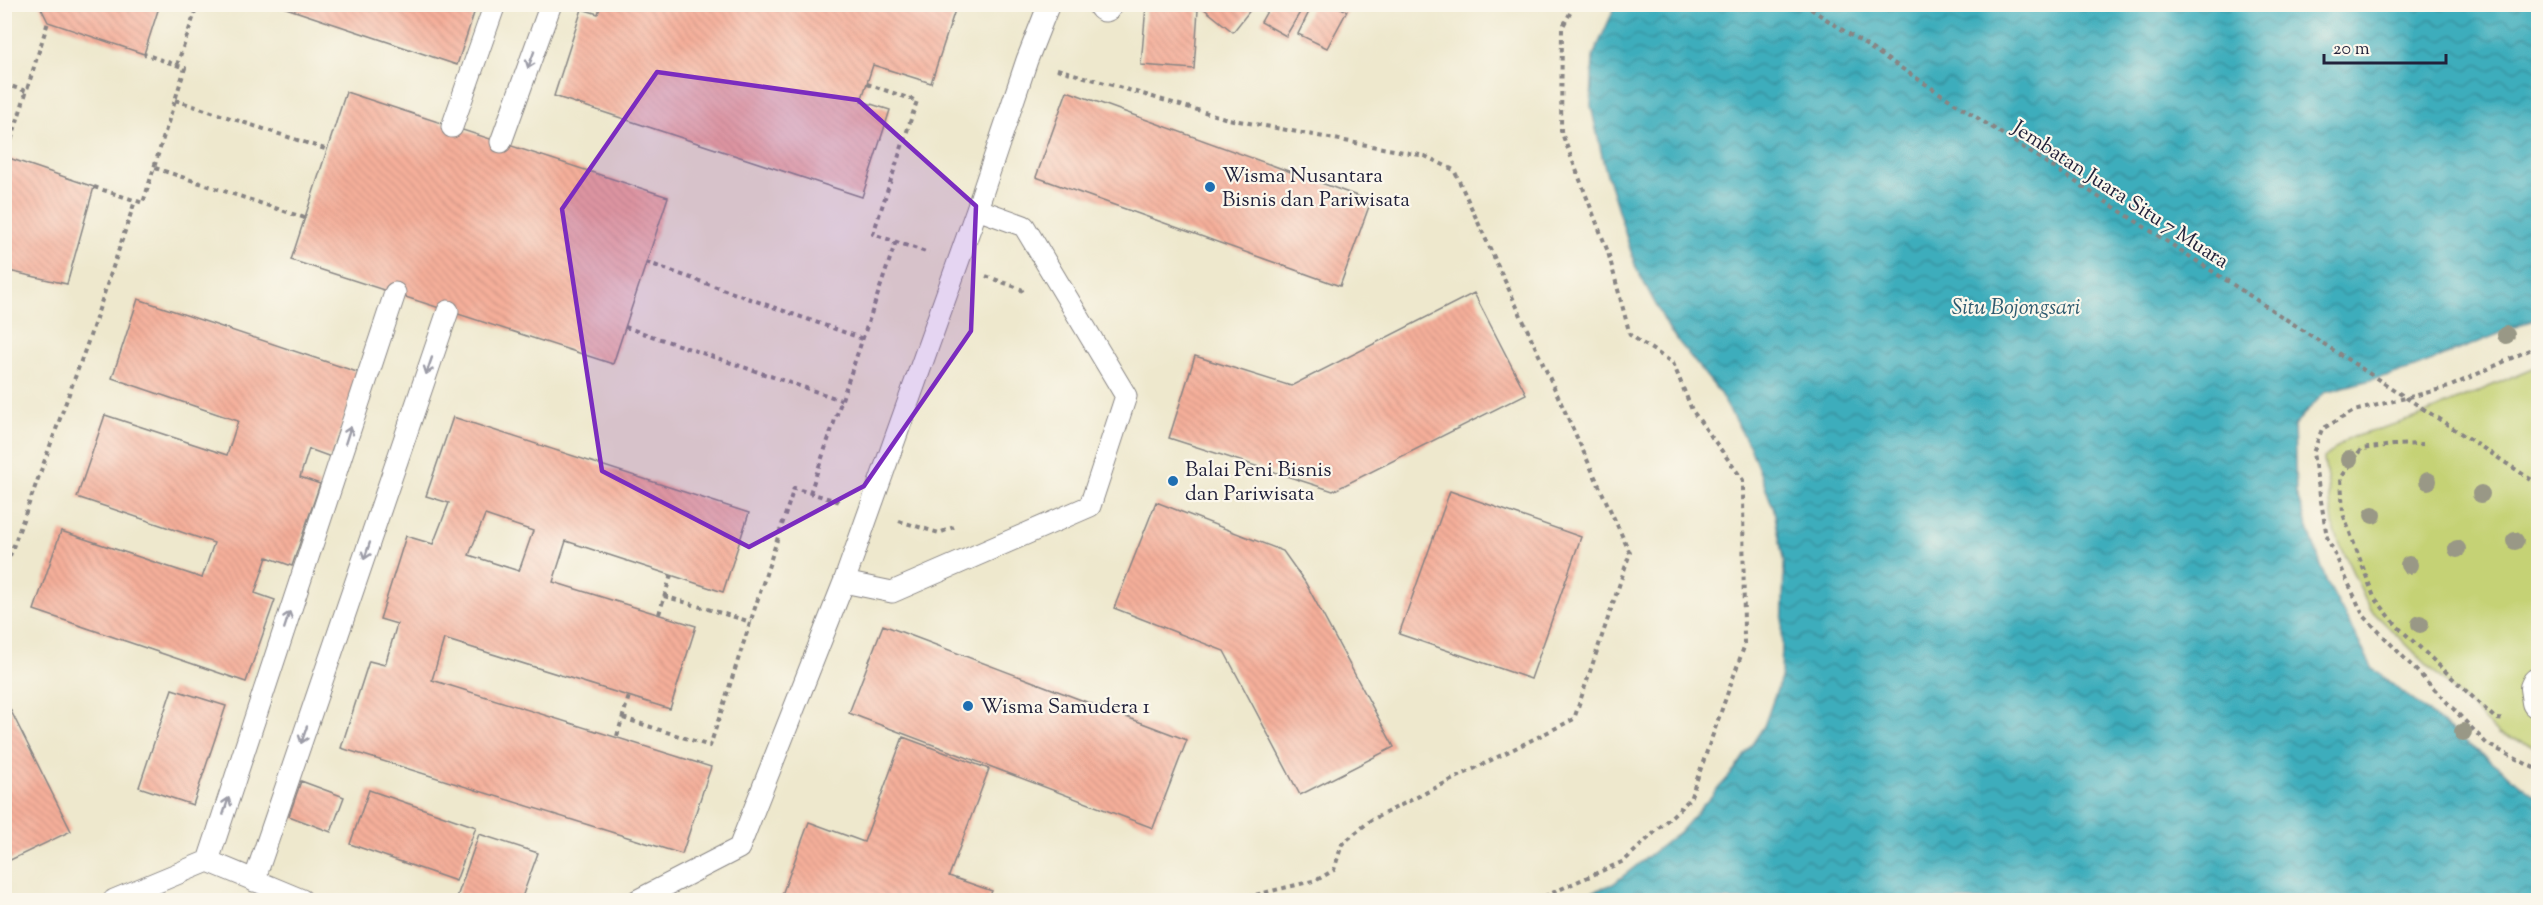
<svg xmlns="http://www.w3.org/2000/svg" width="2543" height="905" font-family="'Sorts Mill Goudy',serif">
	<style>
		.park { fill: #c5d274; stroke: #747a58; stroke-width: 1.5 }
		.water { fill: url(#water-waves); stroke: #30687c; stroke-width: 1.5 }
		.building { fill: url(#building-back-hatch); fill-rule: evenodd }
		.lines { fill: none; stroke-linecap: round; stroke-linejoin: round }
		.service-casing { stroke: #888584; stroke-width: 23 }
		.pedestrian-casing { stroke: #888584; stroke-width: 34 }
		.minor-casing { stroke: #888584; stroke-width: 35 }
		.path { stroke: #888584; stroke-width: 4; stroke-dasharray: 4.5 4.5; stroke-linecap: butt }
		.service { stroke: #fff; stroke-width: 21 }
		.pedestrian { stroke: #fff; stroke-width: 32 }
		.minor { stroke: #fff; stroke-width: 33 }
		.path-bridge { stroke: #888584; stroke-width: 4; stroke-dasharray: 4.5 4.5; stroke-linecap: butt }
		.tree { fill: #999886 }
		.oneway { stroke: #9c9ca7 }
		.marked { fill: #7b2cbf; fill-opacity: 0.2; stroke: #7b2cbf; stroke-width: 4.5; stroke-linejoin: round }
		.poi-dot { fill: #1f6fb2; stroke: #fbf7ec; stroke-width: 2 }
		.labels { text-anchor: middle; stroke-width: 4.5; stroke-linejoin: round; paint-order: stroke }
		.poi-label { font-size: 21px; fill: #22223b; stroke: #fbf7ec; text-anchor: start }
		.street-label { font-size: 21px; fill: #22223b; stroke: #fbf7ec }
		.water-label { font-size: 22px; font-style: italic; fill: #2d5a6f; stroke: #fbf7ec }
	</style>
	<defs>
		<pattern id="water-waves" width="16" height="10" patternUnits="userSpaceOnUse" patternTransform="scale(1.5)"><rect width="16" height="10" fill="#3eadbc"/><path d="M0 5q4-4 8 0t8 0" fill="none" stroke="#348c9a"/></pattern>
		<pattern id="building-back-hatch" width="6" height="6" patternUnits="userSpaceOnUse" patternTransform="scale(1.5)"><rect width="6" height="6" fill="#f5af9a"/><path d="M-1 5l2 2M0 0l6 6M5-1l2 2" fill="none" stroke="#d29686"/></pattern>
	</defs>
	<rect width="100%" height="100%" fill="#fbf7ec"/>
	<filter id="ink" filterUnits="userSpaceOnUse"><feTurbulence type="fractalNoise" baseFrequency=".0167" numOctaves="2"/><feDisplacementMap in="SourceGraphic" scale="12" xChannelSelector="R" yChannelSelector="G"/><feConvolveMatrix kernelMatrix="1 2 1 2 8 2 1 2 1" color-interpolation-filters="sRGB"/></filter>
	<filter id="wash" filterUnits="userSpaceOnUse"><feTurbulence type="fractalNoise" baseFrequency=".008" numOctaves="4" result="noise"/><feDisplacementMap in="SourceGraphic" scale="24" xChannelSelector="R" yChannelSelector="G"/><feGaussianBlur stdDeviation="1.35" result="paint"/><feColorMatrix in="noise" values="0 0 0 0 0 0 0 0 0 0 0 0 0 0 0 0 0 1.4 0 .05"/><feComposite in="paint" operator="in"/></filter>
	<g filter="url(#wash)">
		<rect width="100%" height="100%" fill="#eee8cd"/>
		<path class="park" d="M2538,366v382l-40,-14 -129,-126 -35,-77 -10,-73 23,-19 71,-22z"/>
		<path class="water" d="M1616,5h922v313l-126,51 -87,23 -31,33 2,68 30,87 47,89 165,129v102h-967l42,-16 66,-52 55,-61 30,-45 17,-48 3,-114 -10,-54 -24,-63 -31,-55 -49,-61 -34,-63 -32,-103 -13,-59 2,-50z"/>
		<g id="blocks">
			<path class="building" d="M39,4h121l-16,50 -96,-32z
				M274,4h203l-20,61z
				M601,4h356l-26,79 -58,-18 -12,36 29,9 -28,87 -308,-101 28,-87 16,5z
				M1198,4h57l-22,28z
				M1271,4h34l-19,32 -25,-14z
				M1313,4h20l14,7 -20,37 -29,-14z
				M1146,6l52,4 -4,59 -53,-4z
				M1067,91l304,110 -31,85 -304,-109z
				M346,92l322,105 -55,167 -322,-104z
				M6,157l88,30 -27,97 -58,-13 -5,2z
				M1474,293l52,101 -193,97 -164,-53 26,-82 96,30z
				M138,299l222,74 -29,84 -22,-8 -9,28 20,7 -28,82 -25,-9 -12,36 20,7 -29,82 -212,-72 27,-79 141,47 12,-35 -137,-46 28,-82 122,40 11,-34 -126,-43z
				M453,417l296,96 -26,79 -157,-51 -13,41 143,44 -26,83 -226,-70 -12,41 279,87 -29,87 -341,-106 28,-87 16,4 12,-41 -17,-5 26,-83 27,8 16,-41 -23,-7zM485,515l48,16 -14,40 -50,-16z
				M1450,491l131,46 -50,142 -132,-45z
				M1156,502l127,49 22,31 89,165 -94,48 -76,-144 -110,-43z
				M883,625l304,115 -34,88 -304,-115z
				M172,689l54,17 -33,99 -54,-18z
				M4,697l67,134 -67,32z
				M903,737l86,32 -40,107 43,15 -4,9h-208l29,-78 55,20z
				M301,781l43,16 -13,35 -42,-16z
				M369,790l107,37 -20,54 -106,-37z
				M479,834l59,19 -17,47h-65z"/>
		</g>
	</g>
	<g filter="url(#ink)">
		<use href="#blocks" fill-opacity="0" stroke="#888584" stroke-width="1.5"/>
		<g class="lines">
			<defs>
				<path id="service" d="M452,127l43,-123
					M501,142l50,-138
					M844,582l48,10 198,-86 36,-110 -102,-170 -47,-17
					M208,861l187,-568
					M254,881l194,-570
					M114,900l94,-39 94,39
					M638,900l101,-52 105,-266 133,-373 50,-149 22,-56"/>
				<path id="pedestrian" d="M2538,684l-2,4 2,14"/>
				<path id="minor" d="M1105,5v-1"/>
			</defs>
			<use href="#service" class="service-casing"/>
			<use href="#pedestrian" class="pedestrian-casing"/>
			<use href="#minor" class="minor-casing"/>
			<path class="path" d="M177,65l21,-61
				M1057,69l171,50 197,37 29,14 176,383 -56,166 -203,101 -29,24 -8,26 -17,10 -83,20
				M4,84l22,7
				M867,84l50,17 -44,133 56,19
				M175,100l153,50
				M6,157l42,-135
				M155,168l150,50
				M94,187l49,16 42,-135 -41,-14
				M646,262l217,77
				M986,276l35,13 3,5
				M625,327l216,73
				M2538,346l-89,41 -95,24 -32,18 -9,24 14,84 36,78 124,129 51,26
				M2422,408l116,76
				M2423,444l-29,1 -33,4 -20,29 2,36 31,83 23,29 99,93 9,1
				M810,493l86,-252
				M899,521l40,12 15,-6
				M4,563l4,-2 81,-222 46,-138
				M664,596l87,26
				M659,614l12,-39
				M623,718l87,28 84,-258 46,14
				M617,736l12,-40
				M1536,900l88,-39 66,-62 54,-152 -1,-167 -51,-70 -19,-47 -43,-28 -22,-83 -47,-121 1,-103 13,-24"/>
			<use href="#service" class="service"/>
			<use href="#pedestrian" class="pedestrian"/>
			<use href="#minor" class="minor"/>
			<path class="path-bridge" d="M1803,4l619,404"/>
		</g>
		<g class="tree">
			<circle cx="2506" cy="335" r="9"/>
			<circle cx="2349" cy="459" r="9"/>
			<circle cx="2428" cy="481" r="9"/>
			<circle cx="2481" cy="494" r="9"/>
			<circle cx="2373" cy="515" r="9"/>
			<circle cx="2515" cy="541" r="9"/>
			<circle cx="2457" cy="549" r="9"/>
			<circle cx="2409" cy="565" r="9"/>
			<circle cx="2420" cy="624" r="9"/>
			<circle cx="2463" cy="732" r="9"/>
		</g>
		<defs><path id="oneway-shaft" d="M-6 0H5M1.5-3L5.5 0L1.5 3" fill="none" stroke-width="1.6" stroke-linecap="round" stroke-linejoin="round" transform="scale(1.5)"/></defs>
		<g class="oneway">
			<use href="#oneway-shaft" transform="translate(531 60) rotate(110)"/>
			<use href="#oneway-shaft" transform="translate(429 366) rotate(109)"/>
			<use href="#oneway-shaft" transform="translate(348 435) rotate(-72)"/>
			<use href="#oneway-shaft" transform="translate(367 551) rotate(109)"/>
			<use href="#oneway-shaft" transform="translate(287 620) rotate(-72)"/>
			<use href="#oneway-shaft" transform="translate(304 735) rotate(109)"/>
			<use href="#oneway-shaft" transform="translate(226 806) rotate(-72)"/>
		</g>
	</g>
	<path class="marked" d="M657,72l201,28 118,106 -5,125 -107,155 -115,61 -147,-76 -40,-262z"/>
	<g class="poi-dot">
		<circle cx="1210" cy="187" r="6"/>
		<circle cx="1173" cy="481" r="6"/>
		<circle cx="968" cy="706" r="6"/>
	</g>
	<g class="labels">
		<g class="poi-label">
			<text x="1222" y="182">Wisma Nusantara<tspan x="1222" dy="24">Bisnis dan Pariwisata</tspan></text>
			<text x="1185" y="476">Balai Peni Bisnis<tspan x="1185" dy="24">dan Pariwisata</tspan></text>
			<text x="980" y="713">Wisma Samudera 1</text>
		</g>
		<g class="street-label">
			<text transform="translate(2121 194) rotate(33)" y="7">Jembatan Juara Situ 7 Muara</text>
		</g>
		<g class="water-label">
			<text x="2016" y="314">Situ Bojongsari</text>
		</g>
	</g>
	<rect width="2543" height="905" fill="none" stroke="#fbf7ec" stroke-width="24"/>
	<path d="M2324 54v9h122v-9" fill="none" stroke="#22223b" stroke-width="3"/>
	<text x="2333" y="54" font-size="18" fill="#22223b" stroke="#fbf7ec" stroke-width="4.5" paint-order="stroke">20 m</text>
</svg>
